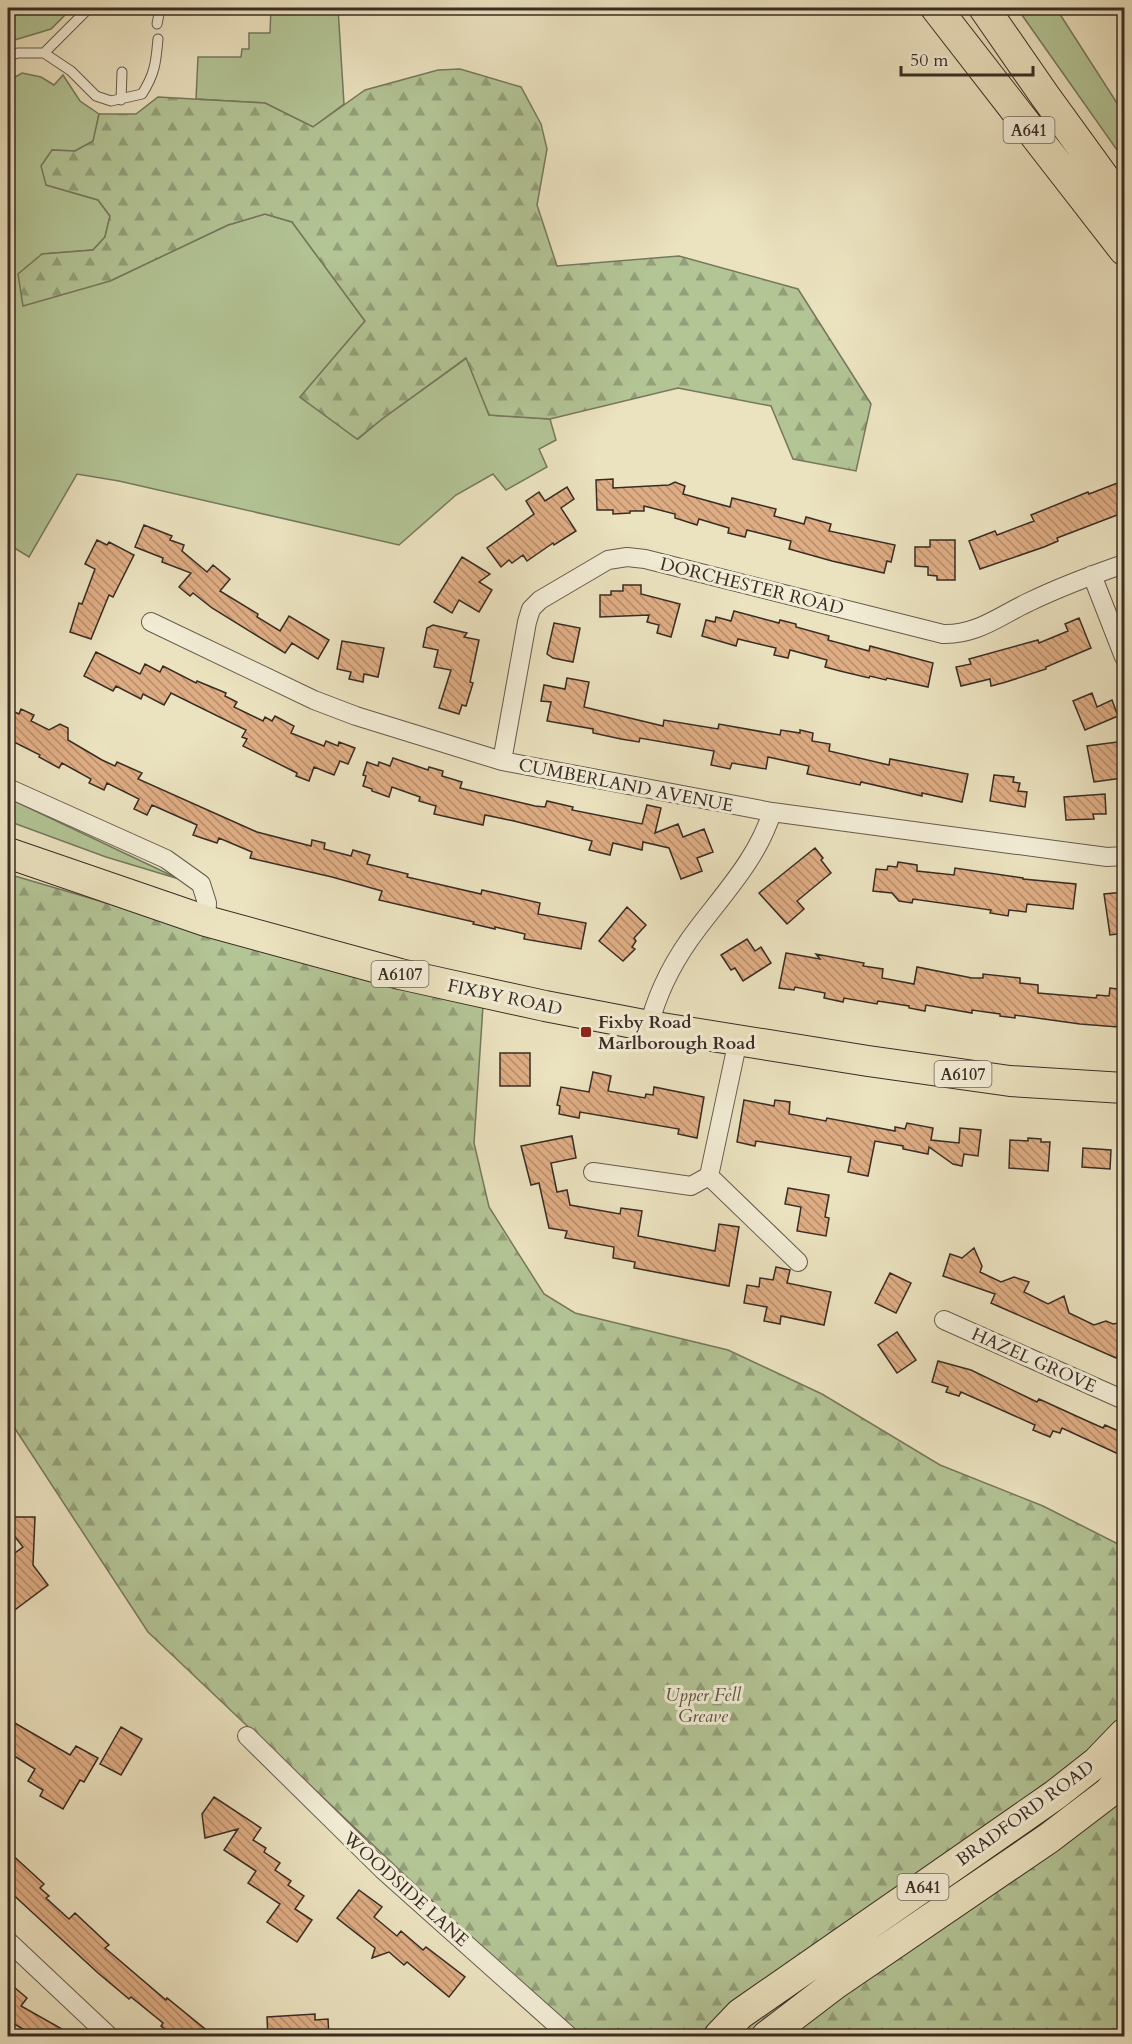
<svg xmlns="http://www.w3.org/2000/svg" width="1132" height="2044" font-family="Cardo,serif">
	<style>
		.green { fill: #b3c495; stroke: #76785d; stroke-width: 1.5 }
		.forest { fill: url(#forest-firs); stroke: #76785d; stroke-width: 1.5 }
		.building { fill: url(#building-back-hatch); stroke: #392c25; stroke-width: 1.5 }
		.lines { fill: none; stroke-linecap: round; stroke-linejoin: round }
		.service-casing { stroke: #665a4c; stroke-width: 11 }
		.minor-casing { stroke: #665a4c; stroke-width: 20 }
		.primary-casing { stroke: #392c25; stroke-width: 32 }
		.service { stroke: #f2ecd5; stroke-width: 9 }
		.minor { stroke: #f2ecd5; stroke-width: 18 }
		.primary { stroke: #ebe2bf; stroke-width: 30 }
		.poi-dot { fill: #8f2418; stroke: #f2ecd5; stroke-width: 2 }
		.labels { text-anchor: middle; stroke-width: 6; stroke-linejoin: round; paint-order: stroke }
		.shield { fill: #f2ecd5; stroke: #70665a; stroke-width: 1.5 }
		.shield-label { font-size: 16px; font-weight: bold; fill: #392c25 }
		.street-label { font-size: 18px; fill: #392c25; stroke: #f2ecd5 }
		.poi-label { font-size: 18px; font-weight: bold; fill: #392c25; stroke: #f2ecd5; text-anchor: start }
		.park-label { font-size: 18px; font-style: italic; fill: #585241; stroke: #f2ecd5 }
	</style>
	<defs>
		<pattern id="forest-firs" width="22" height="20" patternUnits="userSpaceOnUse" patternTransform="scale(1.5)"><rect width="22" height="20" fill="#b3c495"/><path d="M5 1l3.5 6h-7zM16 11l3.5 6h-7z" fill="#939f79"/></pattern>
		<pattern id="building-back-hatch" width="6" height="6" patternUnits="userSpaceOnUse" patternTransform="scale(1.5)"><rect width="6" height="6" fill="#dfad84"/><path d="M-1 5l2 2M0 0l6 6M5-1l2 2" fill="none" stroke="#b68d6c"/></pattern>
	</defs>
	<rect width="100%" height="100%" fill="#ebe2bf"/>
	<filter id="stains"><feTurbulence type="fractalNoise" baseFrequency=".00333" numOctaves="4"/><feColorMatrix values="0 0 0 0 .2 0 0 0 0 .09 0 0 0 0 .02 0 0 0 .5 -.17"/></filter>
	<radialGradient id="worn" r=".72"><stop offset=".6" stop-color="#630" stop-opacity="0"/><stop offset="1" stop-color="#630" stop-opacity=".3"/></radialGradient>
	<path class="green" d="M8,8h64l-21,21 -43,13z
		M271,8h67l6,96 -31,23 -48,-24 -69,-4 2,-42h43l1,-8h7v-16h21z
		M1017,8h39l68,106v46z
		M22,73l19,4 13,8 9,-10 17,26 19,13 -5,27 -19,10 -23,-1 -6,35 52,15 12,16 -5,21 -12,13 -51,4 68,27 118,-56 37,-11 27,8 73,99 -65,76 58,42 24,-20 85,-61 22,57 61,4 6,21 -17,9 8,18 -41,23 -13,-16 -37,21 -57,50 -280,-64 -42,-7 -48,83 -21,-13v-463z
		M8,798l171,81 -73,-22 -98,-36z"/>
	<path class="forest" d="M460,69l61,18 20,37 6,25 -10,56 20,61 122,-10 119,33 73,115 -15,67 -63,-12 -22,-53 -93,-18 -128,31 -61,-4 -23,-57 -84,61 -25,20 -57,-42 65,-76 -73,-99 -27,-8 -37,11 -118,56 -87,25 -5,-32 24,-20 51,-4 12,-13 5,-21 -12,-16 -52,-15 -5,-19 11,-16 23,1 18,-10 6,-27h37l22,-17 107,6 48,24 52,-37 73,-20z
		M8,874l170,50 305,82 -9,137 15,64 55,87 31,19 153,37 94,44 118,71 103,41 81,41v489h-549l-427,-404 -140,-214z"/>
	<path class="building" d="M613,479v9l56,-3 6,-3 10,4 -2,8 47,13 2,-9 44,11 -2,7 30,8 2,-7 25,7 -2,7 66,14 -4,17 -4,-1 -3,12 -52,-12 -43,-12 2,-8 -44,-11 -2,7 -17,-4 1,-5 -30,-9 -2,6 -22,-7v-4l-31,-8v5h-14v2l-17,1v-4h-16l-1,-30z
		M1125,480v32l-68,26 1,3 -14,6 -64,22 -11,-28 26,-10 2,4 37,-14 -3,-6 57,-23 1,2z
		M567,487l7,12 -13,9 15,23 -22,14 -1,-2 -26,18 -4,-6 -11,8 -3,-3 -8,7 -14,-19 47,-34 -8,-13 13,-9 6,9z
		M144,525l28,11 -2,4 14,5 -2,6 25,21 6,-7 17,14 -10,12 38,23 -1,3 23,14 9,-15 40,24 -11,19 -26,-16 -7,10 -73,-45 -19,-15 -3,3 -11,-9 12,-14 -29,-11 1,-4 -28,-11z
		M97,540l10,5 2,-3 25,13 -21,42 -4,-2 -18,44 -21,-7 9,-29 3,1 13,-35 -10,-5z
		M930,540h25v40h-18v-4l-9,-1v-8l-13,-1v-19h15z
		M462,557l28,17 -11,8 13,8 -13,22 -20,-12 -7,13 -18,-11z
		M623,585h18v9l39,10 -9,33 -14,-4 2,-8 -12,-3 2,-7 -49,2v-22h11v-4h12z
		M734,611l45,12 1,-3 16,4v3l33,9 -1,4 41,11 1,-5 63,17 -5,24 -41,-9 -1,2 -16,-4 -1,2 -29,-7 -15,-4 2,-7 -37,-10 -2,8 -14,-3 2,-7 -38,-9 -2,7 -34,-10 4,-16 9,2 1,-5 15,4z
		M1079,618l12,30 -45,19v2l-40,13 -15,4 -1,-7 -29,7 -5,-19 15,-3 -2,-5 69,-19 1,3 29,-12 -3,-7z
		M554,623l26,5 -7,34 -20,-4 -6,-4z
		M433,625l34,8 -3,4 15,3 -9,42 3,1 -7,23 -4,-1 -3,9 -20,-6 12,-38 -17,-3 4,-17 -15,-3 4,-19z
		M342,641l42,7 -6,29 -14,-3 -1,8 -14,-3 2,-7 -14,-3z
		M96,652l44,22 5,-10 15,8 3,-6 33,17 1,-2 29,12 -1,3 12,6 -3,5 29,14 2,-4 7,4 3,-5 19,10 -3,7 33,13 2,-5 12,5 1,-4 16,6 -7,16 -8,-3 -6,14 -20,-8 -5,14 -13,-5 1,-3 -54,-27 4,-7 -5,-2 4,-7 -75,-37 -7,12 -21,-11 -2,5 -25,-13 -3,5 -29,-15z
		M567,678l22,4 -5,25 79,19 1,-6 54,9 1,-5 61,11 1,-5 19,3v-3l13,3 -1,8 18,3 -1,7 60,14 1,-6 78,15 -6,28 -40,-9v3l-61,-14 -1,3 -53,-11 2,-8 -41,-9 -2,12 -34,-6 -2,6 -19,-4 3,-14 -74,-13 -1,4 -18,-3 -28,-6v-4l-46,-8 4,-19 -10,-1 3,-16 21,4z
		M1092,693l5,14 15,-7 6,16 -33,14 -12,-29z
		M8,709l11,5 2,-5 13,6 -3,6 18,9 11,-6 8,4v12l34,20 13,6 2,-4 25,11 -4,6 119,53 54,14 1,-6 13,3 -1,6 27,7 2,-6 17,5 -3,9 41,10 -1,3 74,17 1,-4 58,13 -2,11 48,9 -5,26 -57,-10 1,-5 -30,-7v2l-22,-5 1,-2 -95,-22 3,-9 -50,-14 -82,-19 2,-6 -33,-14 -2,5 -24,-8 4,-10 -45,-20 -5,10 -13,-6 5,-10 -32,-16 -3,7 -15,-7 2,-4 -29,-16 -3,5 -20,-11 1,-2 -32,-16z
		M1117,742l5,36 -28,4 -7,-36z
		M393,758l35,12 1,-3 14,4 -1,5 20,6 -2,6 75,18 10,1 2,-6 26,6 -1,3 70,14 5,-19 14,3 -6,25 23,-9 5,13 21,-8 9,23 -16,6 5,13 -21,8 -12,-31 -26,-6 -1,8 -29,-7 -3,12 -21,-5 3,-9 -78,-20 -29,-6 -2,10 -49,-11 2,-8 -17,-5 1,-4 -28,-10 -3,10 -17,-6v-2l-9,-3 3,-10 -3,-1 4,-13 11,4 1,-4 11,4z
		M994,775l20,2 -1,5 7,1 -2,8 9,1 -2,15 -35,-6z
		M1105,794l1,20h-13l1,5 -28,1 -2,-23z
		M815,848l8,10 -2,2 10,13 -34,28 7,8 -17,15 -28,-31z
		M898,862l19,3v6l37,4 1,-7 68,10v1l53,5 -3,25 -46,-5 -1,8 -17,-2 -1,6 -18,-3 1,-3 -78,-11 -1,4 -13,-2 -7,-8 -19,-2 3,-22 11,1 1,-4 9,1z
		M1125,892v41l-15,2 -6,-41z
		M627,907l19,18 -12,13 2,3 -4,6 3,2 -12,12 -24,-20z
		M747,939l8,12 6,-4 10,16 -28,18 -8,-13 -4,2 -10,-15z
		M786,953l34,6 -4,-5 48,9 -1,3 20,3 -1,9 32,6 3,-17 55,11h11v-4l37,4v5l18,2v8l58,5 1,-3 12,1 1,-8 15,2v33h-7v4l-38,-3 -65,-9v3l-15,-2v-2l-28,-4v3l-46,-8 -1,6 -16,-3v-2l-31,-5 -1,3 -33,-6 -1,4 -19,-4 1,-5 -30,-6 -1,3 -15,-2z
		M500,1053h30v33h-30z
		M593,1072l18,4 -3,15 37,7 1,-4 7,1 1,-8 50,10 -7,41 -19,-4 1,-5 -99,-17 -1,6 -20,-4 1,-8 -3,-1 4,-18 28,5z
		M744,1100l30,6 1,-6 15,2 -1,12 37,7 1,-3 68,13v-4l10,2 2,-6 26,5 -2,12 28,3 1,-15 21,2 -3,26 -14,-2 -2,12 -9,-2 -24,-17 -1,7 -25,-5v-3l-28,-5 -7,35 -20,-4 3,-15 -95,-16 -1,5 -18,-4z
		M572,1136l4,22 -25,5 6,29 10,-2 3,15 50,9 1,-6 21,3 -4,25 77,15 4,-27 20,3 -10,59 -95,-18 1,-6 -22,-4 1,-11 -49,-9 2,-7 -18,-3 -10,-45 -8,2 -10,-39z
		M1028,1138l13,1v3h9l-2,29 -39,-3 1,-28 18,1z
		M1083,1148l28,2 -1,19 -28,-2z
		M788,1188l41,7 -4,22 4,1 -3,18 -29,-5 4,-24 -16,-3z
		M974,1248l8,18 -2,6 21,10 13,-5 15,5 -5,10 24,12 16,-8 5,17 25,12 12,-4 7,3 5,-1 6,17 -8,18 -125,-55 4,-9 -52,-18 7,-22 12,4z
		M776,1267l14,3 -3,13 44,9 -7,33 -43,-9 -1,8 -16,-3 3,-14 -23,-4 3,-18 12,2 1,-9 13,2z
		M890,1273l21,10 -15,30 -21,-10z
		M897,1332l19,28 -19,13 -19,-28z
		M938,1361l33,9 66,32 2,-3 46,21 18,8 2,-3 20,9v23l-63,-29 -2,5 -7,-2 -3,6 -17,-7 2,-5 -74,-33 -2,4 -13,-4 2,-5 -16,-5z
		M13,1517h22l-2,48 15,20 -40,30v-57l15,-11 -15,-19v-7z
		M13,1722l57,33 6,-9 22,12 -14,24 -4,-2 -17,29 -23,-13 3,-6 -15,-9 7,-12 -27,-17v-22z
		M121,1727l21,12 -21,36 -21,-11z
		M214,1797l47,31 -8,12 13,8 -2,4 16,11 -5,7 16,11 -3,4 16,11 -9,13 17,11 -15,22 -30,-20 13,-18 -32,-21 8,-12 -32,-21 14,-21 -33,9 -3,-24z
		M8,1851l36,33 -4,4 9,8 -3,2 23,21 6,-6 34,32 -4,3 61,52 1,-2 48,39h-41l-13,-11 2,-3 -32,-26 -2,2 -31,-26 -90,-83z
		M359,1890l23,17 -8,10 23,19 4,-5 22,19 3,-3 39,30 -16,20 -42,-35 -3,3 -15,-13 -17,6 3,-10 -38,-30z
		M8,1982l19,16 -6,8 55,31h-39l-28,-16 -1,2z
		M315,2014v6l13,-1 1,18h-61l-1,-20z"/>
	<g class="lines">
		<defs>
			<path id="service" d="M156,8l3,6 -2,10
				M123,9v-1
				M44,53l27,18 25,25 15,5 31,-7c13,-20 14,-32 16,-55
				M8,56l10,-3h26l45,-45
				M121,100l1,-28"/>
			<path id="minor" d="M1092,575l32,82
				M151,622l163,78 42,16 146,45 270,51 335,45 17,-1
				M502,761l25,-139 4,-13 9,-9 68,-40 19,-3 18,2 298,75c34,1 56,-18 86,-32 31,-15 63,-27 95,-38
				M8,788l158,71 35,25 6,19 -1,18
				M649,1026c9,-36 26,-68 49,-98 28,-37 60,-71 74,-116
				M593,1172l98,14 18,-10 29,-136
				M709,1176l89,86
				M944,1320l180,80
				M247,1736l136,134 186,166
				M8,1941l101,95"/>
			<path id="primary" d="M936,8l188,242
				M984,8l61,88 79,109
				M8,853l198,68 194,53 145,32 104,20 219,35 142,20 114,7
				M719,2036l21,-22 315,-219 42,-33 27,-28
				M767,2036l68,-52 214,-146 59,-45 16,-18"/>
		</defs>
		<use href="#service" class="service-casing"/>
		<use href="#minor" class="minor-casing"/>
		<use href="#primary" class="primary-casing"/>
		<use href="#service" class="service"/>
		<use href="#minor" class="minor"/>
		<use href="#primary" class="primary"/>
	</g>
	<rect class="poi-dot" x="580" y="1026" width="12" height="12" rx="3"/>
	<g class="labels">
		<g class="shield">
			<rect x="1003.5" y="117" width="51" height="26" rx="4.5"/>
			<rect x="371.5" y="961" width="57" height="26" rx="4.5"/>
			<rect x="934.5" y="1061" width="57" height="26" rx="4.5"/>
			<rect x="897.5" y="1874" width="51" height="26" rx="4.5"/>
		</g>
		<g class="shield-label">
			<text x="1029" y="136">A641</text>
			<text x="400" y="980">A6107</text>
			<text x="963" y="1080">A6107</text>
			<text x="923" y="1893">A641</text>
		</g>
		<g class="street-label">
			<text transform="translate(752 586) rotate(14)" y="6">DORCHESTER ROAD</text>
			<text transform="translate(626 785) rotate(11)" y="6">CUMBERLAND AVENUE</text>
			<text transform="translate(505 997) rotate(12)" y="6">FIXBY ROAD</text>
			<text transform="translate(1034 1360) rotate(24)" y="6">HAZEL GROVE</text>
			<text transform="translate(1025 1813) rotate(-36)" y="6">BRADFORD ROAD</text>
			<text transform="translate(406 1889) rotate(42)" y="6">WOODSIDE LANE</text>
		</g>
		<g class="poi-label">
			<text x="598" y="1028">Fixby Road<tspan x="598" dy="21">Marlborough Road</tspan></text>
		</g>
		<g class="park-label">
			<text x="703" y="1701">Upper Fell<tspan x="703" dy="21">Greave</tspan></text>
		</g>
	</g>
	<rect width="1132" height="2044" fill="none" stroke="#ebe2bf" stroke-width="30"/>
	<rect x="9" y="9" width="1114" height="2026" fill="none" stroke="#392c25" stroke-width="3"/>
	<rect x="15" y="15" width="1102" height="2014" fill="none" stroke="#392c25" stroke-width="1.5"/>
	<path d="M901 66v9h132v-9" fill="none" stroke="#392c25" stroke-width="3"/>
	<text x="910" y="66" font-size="18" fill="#392c25" stroke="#f2ecd5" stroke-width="4.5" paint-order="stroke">50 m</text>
	<rect width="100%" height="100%" filter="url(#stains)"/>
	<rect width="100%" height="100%" fill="url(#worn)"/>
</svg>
